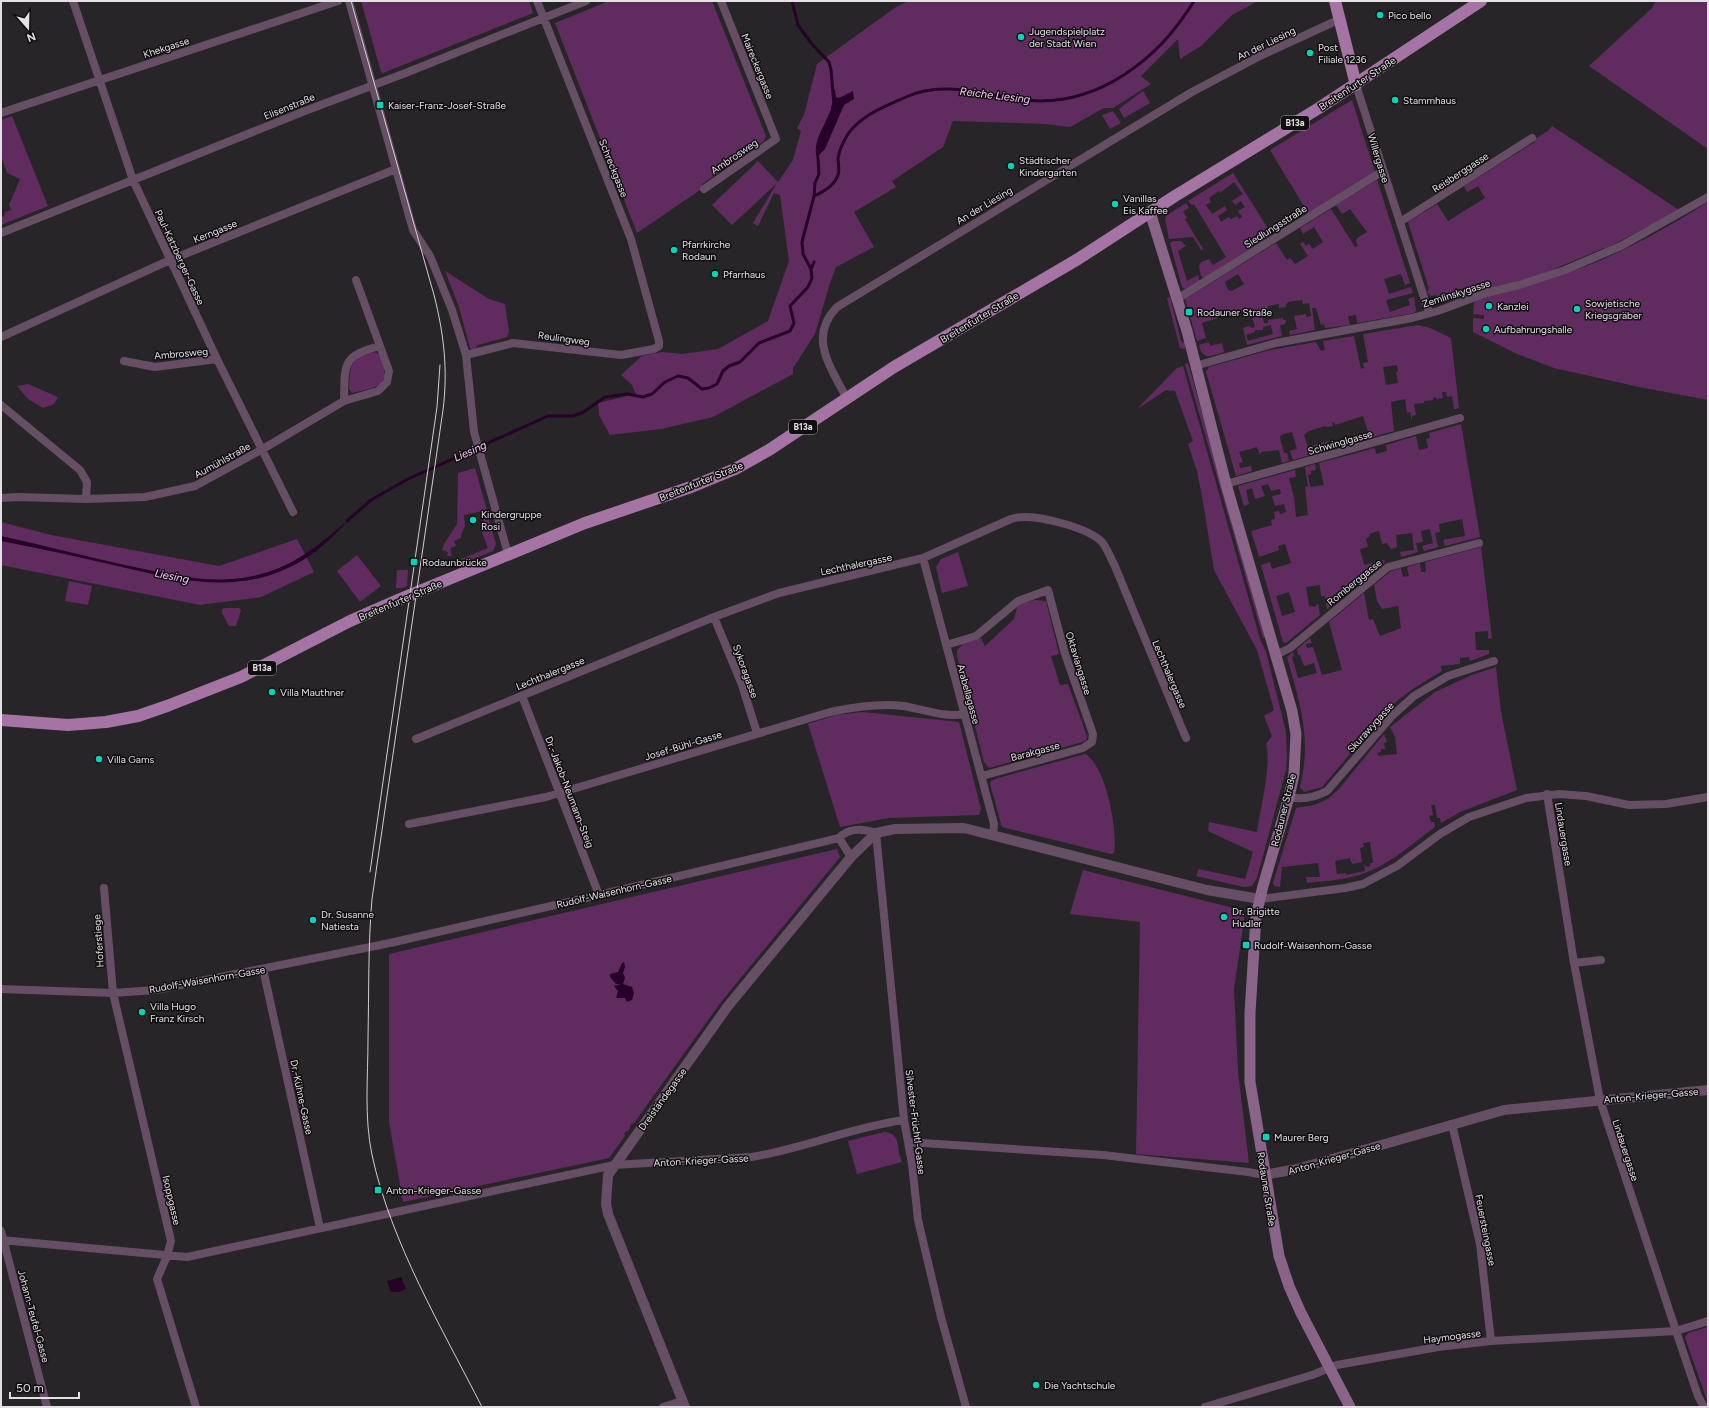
<svg xmlns="http://www.w3.org/2000/svg" width="1709" height="1408" font-family="Figtree,sans-serif">
	<style>
		.green { fill: #602c60; fill-rule: evenodd }
		.water { fill: #270228 }
		.lines { fill: none; stroke-linecap: round; stroke-linejoin: round }
		.stream { stroke: #270228; stroke-width: 3 }
		.minor { stroke: #664e65; stroke-width: 8 }
		.tertiary { stroke: #664e65; stroke-width: 10 }
		.secondary { stroke: #8a6488; stroke-width: 11 }
		.primary { stroke: #a574a4; stroke-width: 12 }
		.tram { stroke: #d0ced0; stroke-width: 1 }
		.poi-dot { fill: #00d5b7; stroke: #100e10; stroke-width: 1.5 }
		.labels { text-anchor: middle; stroke-width: 3; stroke-linejoin: round; paint-order: stroke }
		.shield { fill: #100e10; stroke: #a4a2a4; stroke-width: 1 }
		.shield-label { font-size: 9px; font-weight: bold; fill: #e3e1e3 }
		.poi-label { font-size: 10px; fill: #e3e1e3; stroke: #100e10; text-anchor: start }
		.street-label { font-size: 10px; fill: #e3e1e3; stroke: #100e10 }
		.water-label { font-size: 11px; font-style: italic; fill: #fac9f7; stroke: #100e10 }
	</style>
	<rect width="100%" height="100%" fill="#282528"/>
	<path class="green" d="M361,1h168l4,12 -150,60 -2,-1z
		M609,1h103l54,135 -2,5 -62,43 1,4 -66,45 -82,-210z
		M909,1h349l-26,14 -31,31 -21,13 -2,-20 -37,37 10,8 -38,24h-9l-34,19 -25,-3 -92,-3 -10,26 -51,34 4,6 -42,25 20,35 -38,20 -6,16 -15,51 -22,34v6l-80,43 -52,12 -51,6 -11,-20 -1,-12 38,-9 -4,-9 -11,-10 21,-19 20,-4 20,2 36,-5 50,-28 21,-60 -9,-66 -6,-2 -16,33 -5,-3 24,-40 -45,42 -20,-20 46,-44 20,21 15,-22 8,-29 -4,-3 7,-13 13,-51 79,-57z
		M1656,1h52v148l-119,-83 62,-57z
		M1143,91l7,12 -26,15 -5,-9z
		M1352,100l23,72 -67,41 -38,-63z
		M1113,111l8,12 -11,6 -8,-14z
		M12,116l36,90 -47,19v-7l3,-2 1,-4 6,-2 -2,-5 11,-26 -13,-6 -6,-18v-35z
		M1552,126l127,84 -74,39 -1,-1 -69,29 -51,13 -40,13 -8,-8 -5,1 -4,-4 2,-3 -21,-67 29,-18 11,17 37,-23 -7,-12 -11,6 -3,-6 71,-44 -2,-2 15,-9z
		M1233,173l39,62 -68,43 -3,-2 -2,-10 2,-4 8,-3 4,6 13,-8 -32,-53 -2,1 -4,-4zM1234,182l9,12 -11,7 3,4 6,-4 4,6 -7,4 4,6 -3,2 -2,-3 -6,3 -2,-2 -8,5 -3,-6 9,-6 -2,-4 -13,8 -6,-9 5,-3 -2,-4 10,-7 1,2z
		M1377,180l33,103 -5,2 -4,-11 -17,5 5,15 22,-7 2,6 -27,7 4,12 20,-7 -2,-6 6,-2 2,14 -2,2 -57,10 -1,-8 -8,1 2,9 -25,3 -1,-4 -3,1 -5,-17h-4l3,22 -25,5 -1,-4 8,-2 -3,-13 12,-2v3l5,-1 -2,-13 -6,1 -1,-4 -14,2 -2,2v3l-7,1v-4l-11,2v3l-6,2 2,12h4v-3l15,-2v2h3l-1,4 -5,1 2,11 -35,9 -4,-17 7,-2 1,2 4,-1 -5,-17 -23,7 -2,-6 -8,3 1,4 -16,5 4,15 -9,3 -12,-42 91,-56 11,17 3,-2 5,6 13,-8 -8,-12 3,-2 3,4 3,-2 4,5 10,-7 -9,-15 -11,7 -3,-6 31,-19 24,38 3,-1 -2,-5 1,-3 10,-6 -17,-23 -8,5 -6,-9zM1238,274l6,10 -12,7 -4,-1 -3,-8zM1271,325l2,9 -25,7 -2,-6 9,-3v-2h8v-3z
		M1708,202v198l-69,-13 -85,-19 -39,-15 -42,-21v-14l11,1v-4l-11,-1 1,-11 3,-4c32,-8 64,-17 96,-28 44,-15 96,-44 135,-69z
		M1186,203l3,5 -6,3 4,7 -2,1 18,30 -2,1 -8,-13 -24,2 -4,-20 1,-3z
		M1173,241h8l5,5 -8,5 9,30 11,-6 1,6 -14,8 -3,-2 -12,-44z
		M445,271l44,28 16,5 4,28 -2,5 -29,8 -4,5 -4,-2 -11,-41z
		M1170,297l11,44 4,2v6l-5,-1 -13,-50z
		M1418,325l12,3 21,10 8,70 -5,1 -2,-13 -5,1 -1,-5h-4l1,6 -6,1 -1,-2 -3,1v2l-9,1v2l-10,1 2,11 -4,1v5l-2,-9 -3,1 -2,-14 -14,3 3,29 -45,13 -2,-6 21,-6 -5,-16 -28,9 -1,-3 -2,1 1,3 -6,1 -2,-1 -16,5 -5,4 4,12 21,-6 -2,4 1,5 -35,10 -3,-9 7,-2 -5,-17 -11,3 -1,3 4,15h3l2,8 -7,2 -3,-13 -18,2 -1,3 -3,-8 -18,5 4,10 -4,1 1,5 11,-2 1,5 -16,5 -30,-104 3,-5 61,-17 46,-8 5,9 4,-1 -2,-9 31,-5 7,33 3,-1 -1,-5 5,-1 -5,-28zM1397,365l1,6 -2,1 2,11 -12,2 -3,-18z
		M1209,342l1,4 12,-3 2,9c-13,4 -21,9 -25,-7z
		M375,352l5,3c11,31 0,32 -28,38l-3,-4c1,-22 1,-33 26,-37z
		M1188,363l78,274 -3,1 -78,-274z
		M1183,366l77,273 6,13 20,80 1,27 -1,11 -29,108 -5,8 -8,1 -48,-11 3,-7 46,10 8,-27 -45,-21 1,-9 48,10c3,-20 15,-70 9,-88l6,-8 -8,-20 10,-6 -17,-60 -43,-80 -11,-68 -6,-31 -9,-27 5,-3 -18,-50 -9,-1 -29,19 40,-41z
		M28,384l30,13 -4,7 -11,4 -15,-9 -11,-13z
		M1461,424l19,113 -35,9 -2,-6 22,-4 -3,-17 -23,5 1,8 -5,1 3,14 -14,4 -2,-5 11,-3 -3,-14 -9,2 2,11 -7,1 2,9 -17,5 -1,-5 14,-2 -2,-17 -16,2 1,12 -6,2 -4,-6 -5,1 -3,-13 -10,3 1,2 -4,3 2,8 -8,2 4,16 20,-5 1,2 -58,47 -2,-13h-4l-1,-11 -14,2 3,19 6,1 3,-4 2,12 -34,28 -3,-1 -22,-77 9,-3 2,7 19,-6 -6,-19 -7,2 1,4 -20,7 -8,-26 21,-6 -1,-5 4,-1 -1,-7 5,-1 1,3 6,-2 -2,-8 -9,2 -3,-10 9,-2 -1,-5 -9,2 -3,-7 -7,2 4,10 -10,3 -3,-11 -6,2 3,14 -5,2 -6,-20 57,-16 1,7 -7,1 5,19 2,20 12,-2 -3,-28 3,-1 -3,-19 10,-3 1,6 -5,1v3l-3,1 2,12 14,-2 -5,-22 56,-15 1,6 11,-3 -1,-6 30,-9 3,14 9,-2 -2,-9 4,-1 -1,-5zM1289,592l6,20 -13,4 -6,-20z
		M475,468l12,42 -23,5 1,11 -4,9v3l-7,3 2,5 -6,2 2,8h-5l1,-4 -6,-2 2,-6 13,-20 1,-51z
		M488,516l8,28 -3,7 -30,12 -2,-4 27,-11 -7,-18 3,-7 -2,-5z
		M1,522l50,13 168,31 78,-27 17,33 -53,25 -61,8 -199,-40z
		M1481,547l11,91 -4,1v-8l-13,1 1,18h13v4l-19,7 -1,-4 -9,1v6l-19,2 1,5 -25,15 -19,14 -21,22 -55,65 -18,5 -4,-5c12,-50 0,-82 -13,-130l6,-5 1,4 -2,1 6,21 19,-5 -3,-10 -10,3 -4,-11h-2l-1,-6 13,-11 2,5 -6,1 1,4 6,-1 9,28 20,-5 -13,-48 35,-29 5,27 4,-1 7,17 21,-8 -3,-22 -16,3 -5,-8 -3,-16 17,-14 10,-3 2,9 6,-1 -2,-9 13,-4 1,9h5l-1,-10z
		M958,552l10,34 -26,7 -6,-26 5,-8z
		M357,555l24,31 -21,16 -23,-31z
		M397,570h11l-1,16 -5,2h-6z
		M69,581l23,5 -4,19 -23,-4z
		M1035,600l11,1 13,53 -8,2 9,29 8,-1 19,52 -1,5 -97,27 -5,-6 -27,-106v-6l6,-6 18,-6 4,8 29,-27 4,-15z
		M226,608h13l2,2 -5,16h-7l-7,-13v-4z
		M1496,667l5,45 16,78 -57,22 -19,11 -1,-5h-3l-2,-13h-4l2,10 -4,1 2,6h3l1,5c-23,17 -48,40 -76,48 -16,5 -35,6 -52,8l-1,-6h14l-2,-14 -36,4 -2,20 -6,-1 -1,-3 23,-75 18,-3 14,-6 10,-9 46,-56 3,8 -3,1 1,6h-4v3l-4,1 1,3 19,-2 -2,-17 -5,-10 45,-35 37,-17zM1370,842l3,21h-3v3l-4,1 -2,-3 1,7 -19,4v-2l-9,1 -2,-13 15,-3 2,6 10,-2 -2,-14 4,-1 -1,-4z
		M863,712l96,10 22,87 -2,6 -90,3 -49,9 -32,-103 28,-9z
		M1085,754c21,11 33,77 29,99l-3,1 -109,-27 -12,-43 1,-3 7,-3z
		M837,849l3,8 -119,145 -87,121 -3,1 -2,6 -5,3 1,3 -16,22 -206,44 -14,-80v-168z
		M1083,870l158,40 3,5v6l-10,68 4,83 11,91 -113,-9 4,-232 -70,-8z
		M884,1132c18,1 12,18 18,30l-45,12 -9,-33z
		M1708,1327v76l-23,-65 3,-5z"/>
	<path class="water" d="M833,89l2,1 1,7 3,1 14,-7 1,8 -10,6 -19,44 -6,6 -1,6c-9,-20 11,-38 14,-57 1,-6 -2,-9 1,-15z
		M349,520c-12,12 -24,25 -38,35 -61,41 -119,28 -185,13 -42,-10 -83,-19 -125,-27v-5c41,9 83,20 124,29 48,10 94,23 143,7 32,-10 56,-32 81,-52z
		M624,962l1,5 -2,6 2,5 -2,6 9,3 2,6 -2,7 -5,2 -2,-4h-9l2,-7 -4,-5 7,-2h-5l-6,-7v-3l8,-2 4,-9z
		M401,1277l5,12 -7,3h-8l-4,-11z"/>
	<g class="lines">
		<path class="stream" d="M792,1l6,24 13,18 18,19 2,8 2,23
			M814,196c9,-4 21,-11 24,-21 2,-5 0,-11 0,-16 1,-9 5,-17 10,-25 13,-19 38,-28 58,-37 38,-18 81,-1 119,3 72,8 134,-41 169,-99
			M811,269l3,-7
			M347,521l24,-21 37,-21 140,-63h25l9,-3 23,-16 22,-3 16,3 9,-3 13,-12 13,-6 10,2 14,11 7,-1 8,-4 6,-13 6,-5 11,-4 19,-19 31,-12 4,-8 -4,-17 18,-19 4,-9 -1,-9 -8,-15 -1,-12 12,-46 1,-13 4,-9 -1,-16"/>
		<path class="minor" d="M73,1l60,179 84,179 76,153
			M349,1l64,229 17,26 22,54 14,45 8,77 34,122
			M1356,85l73,228
			M1,113l337,-112
			M704,189l72,-50 -55,-138
			M1400,222l132,-84
			M1,233l309,-124 93,-35 183,-73
			M1177,299l206,-128
			M1,337l169,-77 226,-91
			M466,355l47,-12 108,12 33,-6 5,-3v-5l-28,-102 -94,-238
			M124,361l31,6 62,-8
			M1195,366l81,-23 136,-25 26,-7 48,-18 33,-8 46,-15 56,-24 87,-49
			M846,397c-16,-31 -38,-60 -9,-90l355,-215 68,-36 78,-36
			M344,401c1,-36 -3,-45 36,-55
			M1,405l79,65 7,12 -1,17
			M1226,484l234,-66
			M1,498l17,-1 68,2 59,-2 50,-11 66,-36 83,-49 34,-10 9,-9 2,-11 -33,-91
			M923,558l71,266 -1,10
			M714,617l28,68 15,48
			M946,645l30,-9 42,-35 30,-11 17,64 28,80 -1,8 -9,6 -101,28
			M1276,655l14,-7 98,-81 91,-24
			M522,696l77,199
			M416,739l298,-122 65,-24 144,-35 88,-39c20,-7 76,8 91,23 5,6 8,15 12,22l72,174
			M1547,794l27,169 26,137 76,231 22,65 6,11
			M1289,797c14,3 25,1 38,-6l65,-75 22,-20 34,-20 46,-15
			M409,824l137,-27 284,-85c24,-5 49,-9 73,-6 20,3 41,12 61,8
			M839,838l12,19
			M104,888l9,105 58,248 -4,15 -10,23 39,128
			M1260,899l85,-11 18,-4 34,-18 43,-32 29,-17 57,-19 33,-4 27,2 43,9 37,-1 42,-7
			M1574,963l27,-3
			M263,969l57,259
			M1,989l112,4 43,-3 234,-47 196,-45 253,-60c9,-10 24,-10 37,-5l28,287 8,44 6,56 23,97 25,90
			M1452,1124l28,120 11,97
			M908,1142l195,13 145,17 16,3
			M1,1231l46,176
			M1,1240l186,17 427,-92 137,-8c52,-8 101,-30 153,-37
			M663,1407l19,-6
			M1205,1407l107,-32 25,-10 101,-18 53,-6 185,-10 32,-10"/>
		<path class="tertiary" d="M1264,1175l33,-6 207,-59 204,-20
			M685,1407l-77,-193 -2,-10 2,-29 120,-169 123,-149 25,-24 19,-4 69,-1 243,62 53,9"/>
		<path class="secondary" d="M1150,212l37,119 39,153 66,227 4,23 -2,40 -5,23 -26,89 -7,30 -6,97v69l29,174 10,30 12,27 49,94"/>
		<path class="primary" d="M1335,1l21,84
			M1,720l67,5 38,-3 32,-6 29,-10 74,-29 109,-56 48,-21 187,-77 106,-36 44,-18 34,-19 125,-83 184,-108 97,-63 144,-88 162,-107"/>
		<path class="tram" d="M351,1l83,294c10,39 14,75 9,115l-71,489c-4,46 -3,93 -4,139 0,39 -4,79 4,117 19,88 70,173 110,252
			M370,872l67,-465 3,-42"/>
	</g>
	<g class="poi-dot">
		<circle cx="1380" cy="15" r="4"/>
		<circle cx="1021" cy="37" r="4"/>
		<circle cx="1310" cy="53" r="4"/>
		<circle cx="1395" cy="100" r="4"/>
		<rect x="376" y="101" width="8" height="8" rx="2"/>
		<circle cx="1011" cy="166" r="4"/>
		<circle cx="1115" cy="204" r="4"/>
		<circle cx="674" cy="250" r="4"/>
		<circle cx="715" cy="274" r="4"/>
		<circle cx="1489" cy="306" r="4"/>
		<circle cx="1577" cy="309" r="4"/>
		<rect x="1185" y="308" width="8" height="8" rx="2"/>
		<circle cx="1486" cy="329" r="4"/>
		<circle cx="473" cy="520" r="4"/>
		<rect x="410" y="558" width="8" height="8" rx="2"/>
		<circle cx="272" cy="692" r="4"/>
		<circle cx="99" cy="759" r="4"/>
		<circle cx="1224" cy="917" r="4"/>
		<circle cx="313" cy="920" r="4"/>
		<rect x="1242" y="941" width="8" height="8" rx="2"/>
		<circle cx="142" cy="1012" r="4"/>
		<rect x="1262" y="1133" width="8" height="8" rx="2"/>
		<rect x="374" y="1186" width="8" height="8" rx="2"/>
		<circle cx="1036" cy="1385" r="4"/>
	</g>
	<g class="labels">
		<g class="shield">
			<rect x="1281" y="116" width="28" height="14" rx="3"/>
			<rect x="789" y="420" width="28" height="14" rx="3"/>
			<rect x="248" y="661" width="28" height="14" rx="3"/>
		</g>
		<g class="shield-label">
			<text x="1295" y="126">B13a</text>
			<text x="803" y="430">B13a</text>
			<text x="262" y="671">B13a</text>
		</g>
		<g class="poi-label">
			<text x="1388" y="19">Pico bello</text>
			<text x="1029" y="35">Jugendspielplatz<tspan x="1029" dy="12">der Stadt Wien</tspan></text>
			<text x="1318" y="51">Post<tspan x="1318" dy="12">Filiale 1236</tspan></text>
			<text x="1403" y="104">Stammhaus</text>
			<text x="388" y="109">Kaiser-Franz-Josef-Straße</text>
			<text x="1019" y="164">Städtischer<tspan x="1019" dy="12">Kindergarten</tspan></text>
			<text x="1123" y="202">Vanillas<tspan x="1123" dy="12">Eis Kaffee</tspan></text>
			<text x="682" y="248">Pfarrkirche<tspan x="682" dy="12">Rodaun</tspan></text>
			<text x="723" y="278">Pfarrhaus</text>
			<text x="1585" y="307">Sowjetische<tspan x="1585" dy="12">Kriegsgräber</tspan></text>
			<text x="1497" y="310">Kanzlei</text>
			<text x="1197" y="316">Rodauner Straße</text>
			<text x="1494" y="333">Aufbahrungshalle</text>
			<text x="481" y="518">Kindergruppe<tspan x="481" dy="12">Rosi</tspan></text>
			<text x="422" y="566">Rodaunbrücke</text>
			<text x="280" y="696">Villa Mauthner</text>
			<text x="107" y="763">Villa Gams</text>
			<text x="1232" y="915">Dr. Brigitte<tspan x="1232" dy="12">Hudler</tspan></text>
			<text x="321" y="918">Dr. Susanne<tspan x="321" dy="12">Natiesta</tspan></text>
			<text x="1254" y="949">Rudolf-Waisenhorn-Gasse</text>
			<text x="150" y="1010">Villa Hugo<tspan x="150" dy="12">Franz Kirsch</tspan></text>
			<text x="1274" y="1141">Maurer Berg</text>
			<text x="386" y="1194">Anton-Krieger-Gasse</text>
			<text x="1044" y="1389">Die Yachtschule</text>
		</g>
		<g class="street-label">
			<text transform="translate(1266 43) rotate(-26)" y="4">An der Liesing</text>
			<text transform="translate(166 47) rotate(-18)" y="4">Khekgasse</text>
			<text transform="translate(758 66) rotate(68)" y="4">Maireckergasse</text>
			<text transform="translate(1357 83) rotate(-33)" y="4">Breitenfurter Straße</text>
			<text transform="translate(289 106) rotate(-22)" y="4">Elisenstraße</text>
			<text transform="translate(734 156) rotate(-34)" y="4">Ambrosweg</text>
			<text transform="translate(1379 158) rotate(73)" y="4">Willergasse</text>
			<text transform="translate(614 168) rotate(68)" y="4">Schreckgasse</text>
			<text transform="translate(1460 172) rotate(-33)" y="4">Reisberggasse</text>
			<text transform="translate(984 205) rotate(-31)" y="4">An der Liesing</text>
			<text transform="translate(1275 226) rotate(-32)" y="4">Siedlungsstraße</text>
			<text transform="translate(215 231) rotate(-22)" y="4">Kerngasse</text>
			<text transform="translate(180 257) rotate(65)" y="4">Paul-Katzberger-Gasse</text>
			<text transform="translate(1456 293) rotate(-18)" y="4">Zemlinskygasse</text>
			<text transform="translate(979 317) rotate(-31)" y="4">Breitenfurter Straße</text>
			<text transform="translate(564 338) rotate(8)" y="4">Reulingweg</text>
			<text transform="translate(181 353) rotate(-5)" y="4">Ambrosweg</text>
			<text transform="translate(1340 442) rotate(-16)" y="4">Schwinglgasse</text>
			<text transform="translate(222 460) rotate(-29)" y="4">Aumühlstraße</text>
			<text transform="translate(701 481) rotate(-22)" y="4">Breitenfurter Straße</text>
			<text transform="translate(856 564) rotate(-12)" y="4">Lechthalergasse</text>
			<text transform="translate(1354 582) rotate(-39)" y="4">Romberggasse</text>
			<text transform="translate(400 600) rotate(-23)" y="4">Breitenfurter Straße</text>
			<text transform="translate(1079 663) rotate(73)" y="4">Oktaviangasse</text>
			<text transform="translate(746 671) rotate(70)" y="4">Sykoragasse</text>
			<text transform="translate(550 673) rotate(-22)" y="4">Lechthalergasse</text>
			<text transform="translate(1170 674) rotate(67)" y="4">Lechthalergasse</text>
			<text transform="translate(969 694) rotate(75)" y="4">Arabellagasse</text>
			<text transform="translate(1370 727) rotate(-48)" y="4">Skurawygasse</text>
			<text transform="translate(683 745) rotate(-17)" y="4">Josef-Bühl-Gasse</text>
			<text transform="translate(1035 751) rotate(-15)" y="4">Barakgasse</text>
			<text transform="translate(570 792) rotate(69)" y="4">Dr.-Jakob-Neumann-Steig</text>
			<text transform="translate(1283 810) rotate(-76)" y="4">Rodauner Straße</text>
			<text transform="translate(1564 834) rotate(81)" y="4">Lindauergasse</text>
			<text transform="translate(614 891) rotate(-13)" y="4">Rudolf-Waisenhorn-Gasse</text>
			<text transform="translate(98 941) rotate(-94)" y="4">Hoferstiege</text>
			<text transform="translate(207 979) rotate(-10)" y="4">Rudolf-Waisenhorn-Gasse</text>
			<text transform="translate(1651 1095) rotate(-5)" y="4">Anton-Krieger-Gasse</text>
			<text transform="translate(302 1097) rotate(78)" y="4">Dr.-Kühne-Gasse</text>
			<text transform="translate(662 1099) rotate(-54)" y="4">Dreiständegasse</text>
			<text transform="translate(916 1122) rotate(83)" y="4">Silvester-Früchtl-Gasse</text>
			<text transform="translate(1626 1150) rotate(72)" y="4">Lindauergasse</text>
			<text transform="translate(1334 1158) rotate(-16)" y="4">Anton-Krieger-Gasse</text>
			<text transform="translate(701 1160) rotate(-3)" y="4">Anton-Krieger-Gasse</text>
			<text transform="translate(1267 1189) rotate(81)" y="4">Rodauner Straße</text>
			<text transform="translate(172 1200) rotate(77)" y="4">Isoppgasse</text>
			<text transform="translate(1486 1230) rotate(79)" y="4">Feuersteingasse</text>
			<text transform="translate(34 1316) rotate(75)" y="4">Johann-Teufel-Gasse</text>
			<text transform="translate(1452 1336) rotate(-7)" y="4">Haymogasse</text>
		</g>
		<g class="water-label">
			<text transform="translate(995 95) rotate(7)" y="4">Reiche Liesing</text>
			<text transform="translate(470 451) rotate(-24)" y="4">Liesing</text>
			<text transform="translate(172 576) rotate(11)" y="4">Liesing</text>
		</g>
	</g>
	<rect width="1709" height="1408" fill="none" stroke="#e3e1e3" stroke-width="4"/>
	<g transform="translate(28 28) rotate(160)" stroke="#100e10" stroke-width="3" paint-order="stroke">
	<path d="M0-3L7 15L0 10L-7 15Z" fill="#e3e1e3"/>
	<text y="-6" font-size="11" font-weight="bold" text-anchor="middle" fill="#e3e1e3">N</text>
	</g>
	<path d="M10 1392v6h69v-6" fill="none" stroke="#e3e1e3" stroke-width="2"/>
	<text x="16" y="1392" font-size="12" fill="#e3e1e3" stroke="#100e10" stroke-width="3" paint-order="stroke">50 m</text>
</svg>
